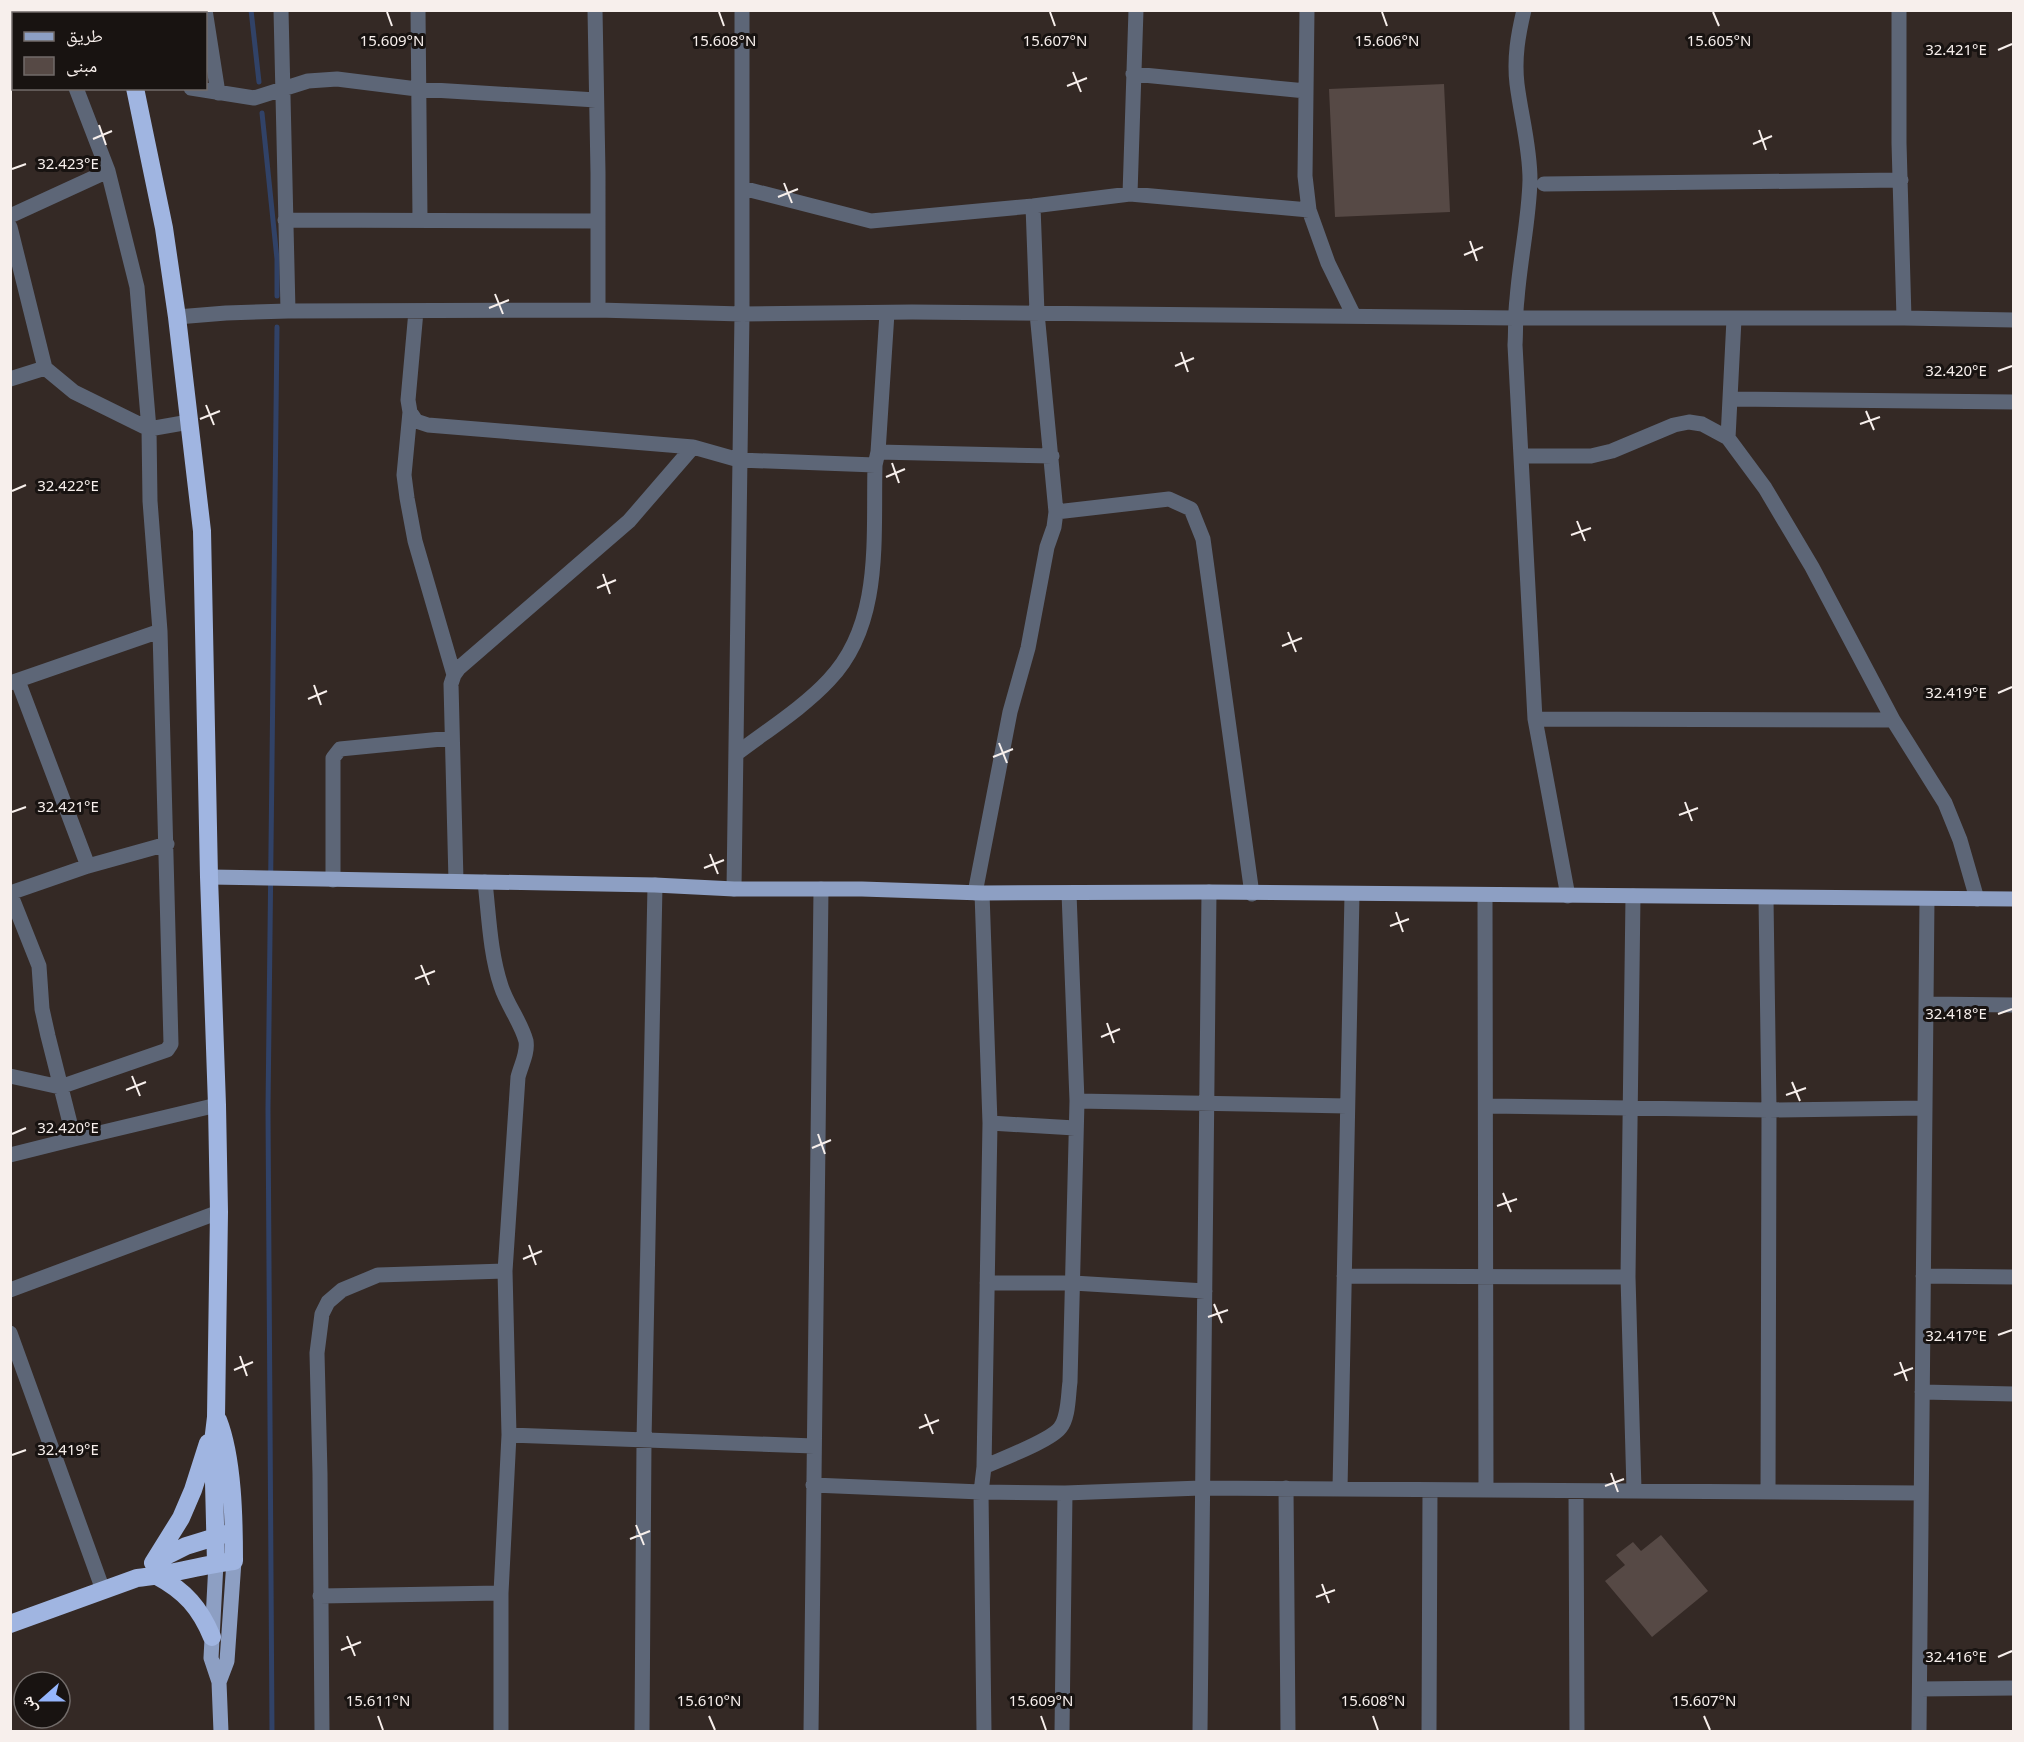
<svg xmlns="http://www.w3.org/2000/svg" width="2024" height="1742" font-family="'Noto Sans','Noto Naskh Arabic',sans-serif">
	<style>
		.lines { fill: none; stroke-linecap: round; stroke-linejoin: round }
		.stream { stroke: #314267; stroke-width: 5 }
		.building { fill: #564945 }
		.street { stroke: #5d6677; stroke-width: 15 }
		.primary { stroke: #8d9fc3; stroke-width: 15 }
		.highway { stroke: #a0b5e1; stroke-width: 18 }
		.ticks { fill: none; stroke: #f7efec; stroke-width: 2 }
		.ticks-label { font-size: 15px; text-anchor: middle; fill: #f7efec; stroke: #181311; stroke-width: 6; stroke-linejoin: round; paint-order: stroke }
	</style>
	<rect width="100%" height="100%" fill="#342925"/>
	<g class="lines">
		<path class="stream" d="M251,10l8,72
			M262,113l15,146v37
			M272,1732l-4,-623 9,-782"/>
	</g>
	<path class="building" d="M1444,84l6,128 -115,5 -6,-128z
		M1661,1535l47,56 -56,46 -47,-56 20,-16 -9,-10 17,-13 8,9z"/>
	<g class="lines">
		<path class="street" d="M45,10l1,4
			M205,10l13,83
			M281,10l7,301
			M418,10l2,209
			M595,10l3,163v137
			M1307,10l-2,166 4,34 19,53 26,53
			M1524,10c-6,25 -10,48 -7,74 4,32 13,63 13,96 -1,40 -10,79 -13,119 -2,15 -1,31 -2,46l20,374 33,177
			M1899,10v133l5,175
			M10,44l4,-1
			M1133,74l173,17
			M191,88l63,10 54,-17 29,-2 80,10 179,11
			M1544,184l357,-4
			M742,188l129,33 162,-15 97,-12 179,16
			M1130,194l6,-184
			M10,216l98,-45
			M285,220l313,1
			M10,227l35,141
			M416,311l-8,89 2,12 6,9 12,4 265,22
			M177,317l49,-4 62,-2 310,-1 144,4 170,-2 604,6h388l110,2
			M10,379l35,-11 29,24 75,37 40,-7
			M1730,399l284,3
			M410,412l-6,63 3,23 8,43 39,134
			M1728,438l6,-119
			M878,452l174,4
			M1522,456h69l21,-5 62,-26 15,-3 13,2 26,14 37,50 47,79 81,153 52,83 15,37 17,59
			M1056,512l113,-13 22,10 12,30 49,355
			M18,681l70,185
			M10,683l150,-52
			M1535,719l358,1
			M736,754c30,-23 67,-46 93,-74 54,-56 44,-143 46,-215l3,-13 9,-139
			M333,880v-122l7,-9 112,-11
			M456,881l-5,-197 3,-9 5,-7 170,-147 64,-74 46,13 136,5
			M485,882c4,35 5,71 16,104 6,19 20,36 25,55 2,12 -5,24 -8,36l-13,194 4,164 -8,158v139
			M734,889l8,-575v-304
			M10,893l29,73 3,43 6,27 26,103 143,-34
			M10,893l78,-27 79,-22
			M975,893l35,-181 18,-64 19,-101 7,-20 2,-15 -19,-199 -4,-107
			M982,893l8,230 -6,344 -3,25 3,240
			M1485,896l1,594
			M1633,896l-5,381 6,213
			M1766,898l3,212 -1,382
			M1927,1004l87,1
			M10,1076l50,11 107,-37 4,-6 -11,-413 -10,-130 -1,-72 -12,-142 -29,-116 -32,-83
			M1077,1101l270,5
			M1486,1106l283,4 156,-2
			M990,1123l85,5
			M10,1155l64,-16
			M1344,1276l284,1
			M1923,1276l91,1
			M987,1283h86l132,8
			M10,1290l209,-78
			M10,1333l93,257
			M1922,1392l92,2
			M509,1435l305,11
			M984,1467c17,-8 66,-26 76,-39 9,-11 8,-33 10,-46l7,-281 -8,-208
			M813,1485l168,7 84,1 136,-5 720,5
			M1286,1488l2,244
			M1340,1489l12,-595
			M1576,1491l1,241
			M320,1596l181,-3
			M1920,1689l94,-1
			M322,1732l-2,-258 -3,-121 5,-39 6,-12 14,-12 36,-15 127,-4
			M642,1732l2,-291 11,-556
			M811,1732l10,-843
			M1062,1732l3,-239
			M1200,1732l9,-840
			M1429,1732l1,-242
			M1919,1732l8,-833"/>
		<path class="primary" d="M209,877l446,8 79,4h128l120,4 227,-1 805,7
			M216,1563l-5,95 8,24 2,50
			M219,1682l8,-21 7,-100"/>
		<path class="highway" d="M104,10l1,4
			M135,88l29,140 13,89 25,214 7,346 8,228 2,107 -3,205 -3,25 3,121
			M156,1561l30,-15 39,-12
			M153,1563l28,-45 12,-28 15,-47
			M157,1576c28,15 43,32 55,61
			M10,1624l127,-46c33,-3 64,-13 97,-17 0,-41 -1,-103 -16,-141"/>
	</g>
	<path class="ticks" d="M387,12l5,14M719,12l5,14M1050,12l5,14M1382,12l5,14M1713,12l6,14M1998,50l14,-6M1073,72l8,20M1067,86l20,-8M99,125l7,20M1759,130l7,20M93,139l19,-8M1753,144l19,-8M12,169l14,-5M784,183l8,20M778,197l20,-8M1470,241l7,20M1464,255l19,-8M495,294l8,20M489,308l20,-8M1181,352l7,20M1175,366l19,-8M1998,371l14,-5M206,405l8,20M1866,411l8,19M200,419l20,-8M1860,424l20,-7M892,463l7,20M886,477l19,-8M12,491l14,-6M1577,521l8,20M1571,535l20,-7M603,574l7,20M597,588l19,-8M1288,632l8,20M1282,646l20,-8M314,685l7,20M1998,693l14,-6M308,699l19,-8M999,743l8,20M993,757l20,-8M1685,802l7,19M12,812l14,-5M1679,815l19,-7M710,854l8,20M704,868l20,-8M1396,912l7,20M1390,926l19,-7M421,965l8,20M415,979l20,-8M1998,1014l14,-5M1107,1023l7,20M1101,1037l19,-8M132,1076l8,20M1792,1082l8,19M126,1090l20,-8M1786,1095l20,-7M12,1134l14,-6M818,1134l7,20M812,1148l19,-8M1503,1193l8,19M1497,1206l20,-7M529,1245l7,20M523,1259l19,-8M1214,1304l8,19M1208,1317l20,-7M1998,1335l14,-5M240,1356l7,20M1900,1362l7,19M234,1370l19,-8M1894,1375l19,-7M925,1414l8,20M919,1428l20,-8M12,1455l14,-5M1611,1473l7,19M1605,1486l19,-7M636,1525l8,20M630,1539l20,-8M1322,1584l7,19M1316,1597l19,-7M347,1636l8,20M341,1650l20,-8M1998,1657l14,-6M378,1716l5,14M709,1716l6,14M1041,1716l5,14M1373,1716l5,14M1704,1716l6,14"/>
	<g class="ticks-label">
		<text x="392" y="46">15.609°N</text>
		<text x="724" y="46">15.608°N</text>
		<text x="1055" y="46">15.607°N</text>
		<text x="1719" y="46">15.605°N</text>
		<text x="1387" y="46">15.606°N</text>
		<text x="1956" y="55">32.421°E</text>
		<text x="68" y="169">32.423°E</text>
		<text x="1956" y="376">32.420°E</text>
		<text x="68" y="491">32.422°E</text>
		<text x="1956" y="698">32.419°E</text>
		<text x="68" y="812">32.421°E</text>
		<text x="1956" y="1019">32.418°E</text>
		<text x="68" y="1133">32.420°E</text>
		<text x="1956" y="1341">32.417°E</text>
		<text x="68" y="1455">32.419°E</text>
		<text x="1956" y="1662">32.416°E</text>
		<text x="378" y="1706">15.611°N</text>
		<text x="709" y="1706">15.610°N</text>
		<text x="1041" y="1706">15.609°N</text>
		<text x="1373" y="1706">15.608°N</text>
		<text x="1704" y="1706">15.607°N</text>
	</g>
	<rect width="2024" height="1742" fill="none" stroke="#f7efec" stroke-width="24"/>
	<rect x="12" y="12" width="195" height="78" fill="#181311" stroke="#716b69" stroke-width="1.5"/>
	<rect x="24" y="32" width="30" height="9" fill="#8d9fc3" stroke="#716b69" stroke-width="1.5"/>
	<text x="66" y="42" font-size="18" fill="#f7efec">طريق</text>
	<rect x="24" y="57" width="30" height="18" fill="#564945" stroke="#716b69" stroke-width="1.5"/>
	<text x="66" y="72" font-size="18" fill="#f7efec">مبنى</text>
	<g transform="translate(42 1700) rotate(249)"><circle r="28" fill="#181311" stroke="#716b69" stroke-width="1.5"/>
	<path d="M0-4.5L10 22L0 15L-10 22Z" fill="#95b6fd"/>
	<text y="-9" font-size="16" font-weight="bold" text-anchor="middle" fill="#f7efec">ش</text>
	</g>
</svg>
